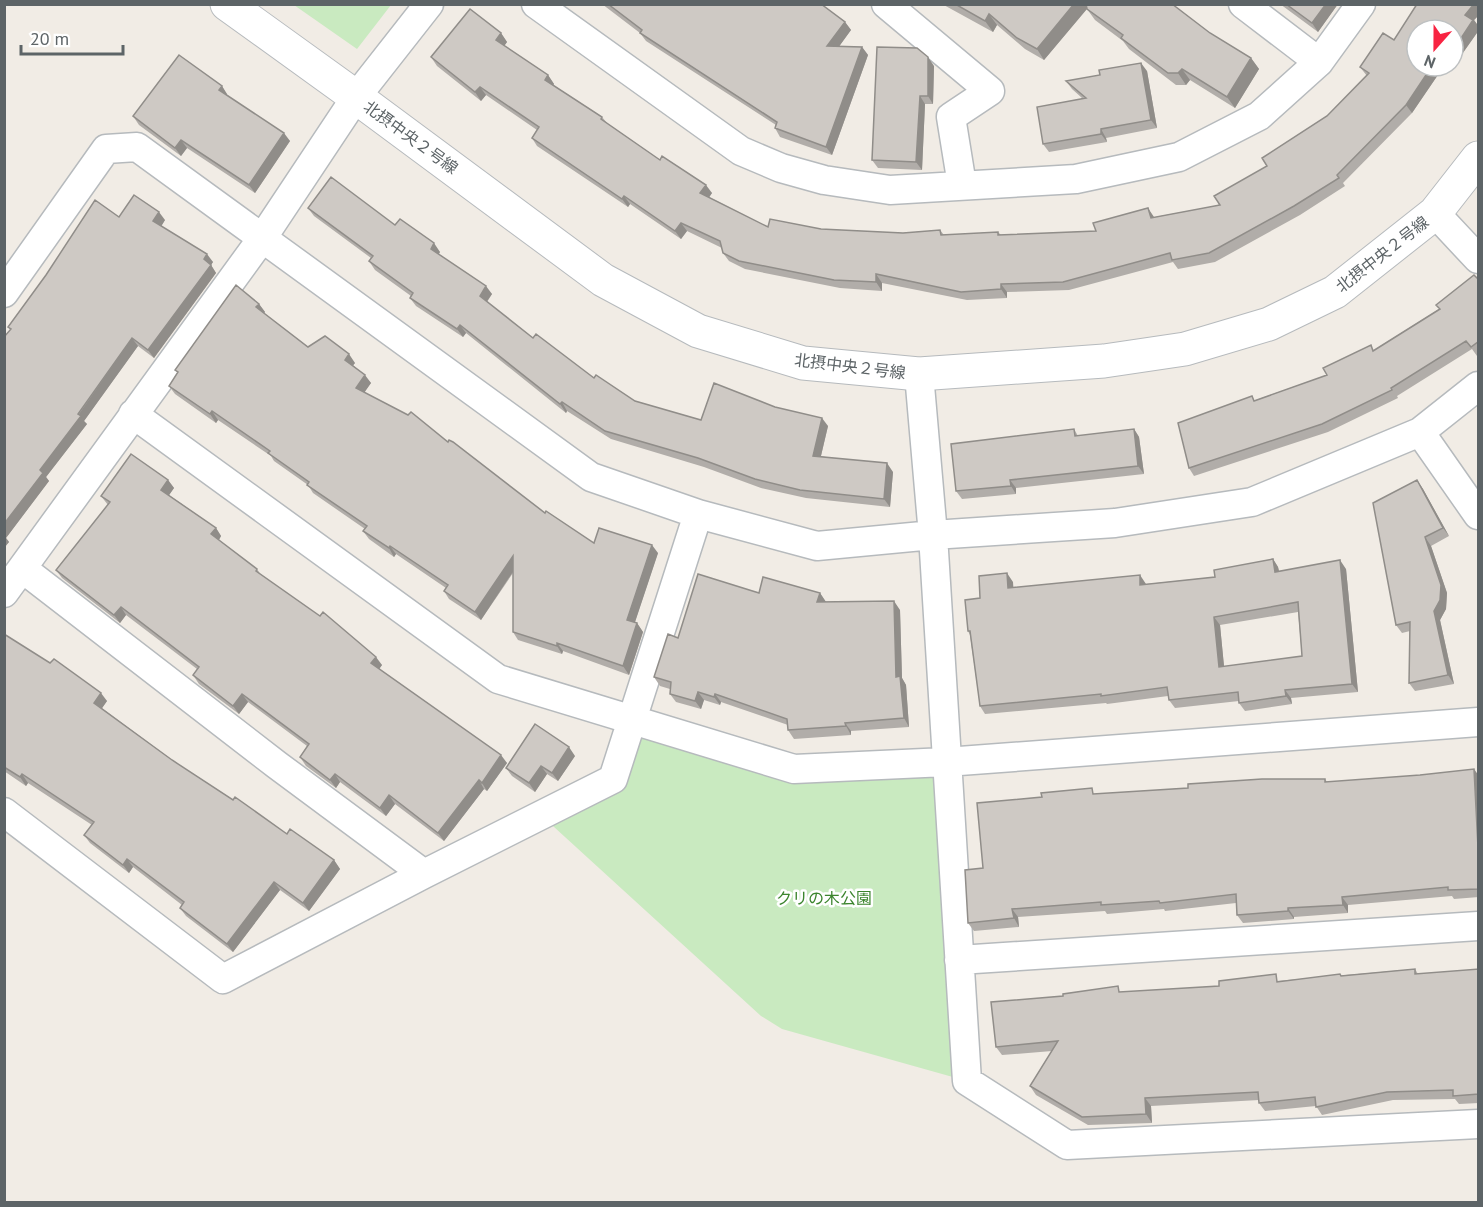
<svg xmlns="http://www.w3.org/2000/svg" width="1483" height="1207" font-family="'PT Sans','Noto Sans JP',sans-serif">
	<style>
		.green { fill: #c9eac0 }
		.lines { fill: none; stroke-linecap: round; stroke-linejoin: round }
		.minor-casing { stroke: #b6babd; stroke-width: 31 }
		.tertiary-casing { stroke: #b6babd; stroke-width: 35 }
		.minor { stroke: #fff; stroke-width: 28 }
		.tertiary { stroke: #fff; stroke-width: 33 }
		.wall { fill: #b1ada9; fill-rule: evenodd }
		.shaded-wall { fill: #908d89 }
		.building { fill: #cec9c4; stroke: #908d89; stroke-width: 1.5; fill-rule: evenodd }
		.labels { text-anchor: middle; stroke-width: 5; stroke-linejoin: round; paint-order: stroke }
		.street-label { font-size: 16px; fill: #5d6467; stroke: #fff }
		.park-label { font-size: 16px; fill: #3c852e; stroke: #fff }
	</style>
	<rect width="100%" height="100%" fill="#f1ece5"/>
	<path class="green" d="M294,5h97l-34,44z
		M632,720l162,49 152,-7 21,319 -185,-52 -21,-13 -219,-200 71,-37z"/>
	<g class="lines">
		<defs>
			<path id="minor" d="M536,4l205,147 40,17 43,12 66,10 186,-11 103,-22 80,-41 60,-54 42,-58
				M886,4l104,87 -39,26 11,68
				M1243,4l76,58
				M1435,213l43,46
				M4,293l102,-144 31,-2 454,330 107,37
				M919,374l14,161 34,546 100,64 411,-21
				M133,414l365,265 296,90 152,-7 532,-40
				M1420,432l58,83
				M23,569l254,196 147,109
				M4,593l259,-356 93,-140 73,-93
				M4,812l219,167 201,-105 189,-95 85,-265 119,32 116,-11 182,-12 137,-21 168,-70 58,-46
				M959,960l519,-34"/>
			<path id="tertiary" d="M227,4l129,93 247,183 95,51 105,32 116,11 185,-13 81,-12 84,-25 66,-32 100,-79 43,-55"/>
		</defs>
		<use href="#minor" class="minor-casing"/>
		<use href="#tertiary" class="tertiary-casing"/>
		<use href="#minor" class="minor"/>
		<use href="#tertiary" class="tertiary"/>
	</g>
	<path class="wall" d="M602,4h219l24,18 6,8 -12,16 23,1 6,8 -36,100 -52,-18 -5,-9 1,-3 -130,-84 -6,-8z
		M942,4h230l38,29 41,25 8,11 -24,39 -45,-28 -4,5h-10l-47,-36 -6,-8 -28,-21 -8,-11 -43,51 -19,-11 -28,-24 -4,7z
		M1280,4h58l-20,28z
		M1479,4v11l-5,5 5,7v3l-19,27 -7,-5v-22l-36,36h27l-32,47 -69,70 2,3 -45,29 -85,47 -37,7 -5,-7 -104,28 -62,2v6l-40,2 -85,-17v8l-42,-3 -95,-19 -16,-8 -6,-8 -1,-5 -35,-17 -6,8 -51,-35 -2,3 -91,-61 -5,-8 5,-8 -51,-35 -5,6 -44,-35 -6,-9 70,-24 6,9 -3,4 44,29 6,9 -1,1 49,32 5,6 53,37 52,33 -3,4 59,30 135,6 37,-3 4,5 54,-3 3,3 95,-4 59,-14 65,-12 107,-89 40,-40 -7,-9 34,-27z
		M934,66l-1,38h-8l-3,66 -44,-2 -6,-8z
		M1147,71l10,57 -51,10 1,4 -58,10 -6,-8 39,-46 -10,-9 -6,-8z
		M222,86l5,9 63,46 -35,52 -68,-45 -6,8 -42,-31 -6,-9z
		M308,208l87,17 45,27 -1,2 53,40 -5,8 46,36 61,40 41,23 66,19 74,-13 53,19 -7,30 72,16 -3,35 -84,-9 -45,-10 -57,-21 -93,-28 -44,-28 -1,2 -100,-80 -3,4 -47,-31 -6,-8 1,-2 -36,-26 -6,-9 2,-3 -57,-42z
		M119,217l46,3 -4,6 52,36 -2,3 5,8 -62,85 -16,-12 -54,75 3,3 -41,53 3,4 -43,57 3,4 -5,6v-211l6,-7 -2,-3 38,-52z
		M1479,280v74l-2,2 -5,-7 -75,47 1,2 -70,34 -134,44 -5,-8 67,-68 71,-25 47,-25 65,-41z
		M259,304l6,8 -1,1 44,34 47,16 -2,2 18,18 -7,9 84,50 97,71 49,30 64,10 -23,69 2,1 6,9 -14,43 -66,-24 -1,3 -44,-14 -5,-8v-59l-32,47 -32,-21 -5,-8 2,-3 -50,-34 -2,3 -25,-18 -6,-8 2,-2 -52,-36 -5,-8 -34,-24 -3,-5 -53,-36 -2,3 -41,-29 -6,-8 9,-13 -3,-3z
		M1074,429l4,7 56,-7 5,8 5,37 -128,14v6l-54,5 -6,-8z
		M168,480l6,8 -5,7 47,33 5,8 -2,4 38,29 4,6 121,90 -3,4 128,94 -20,28 -3,-2 -40,52 -49,-37 -9,12 -46,-34 -4,6 -30,-22 -6,-9 7,-11 -59,-44 -9,12 -40,-30 -6,-9 4,-6 -71,-54 -6,8 -58,-45 -6,-8 52,-65 -7,-9z
		M1417,480l6,9 26,47 -18,10 16,47 -1,16 -6,11 14,64 -39,7 -6,-8 1,-52 -8,2 -6,-8z
		M1273,559l5,8 1,4 67,-2 12,123 -67,6 1,6 -47,7 -6,-8v-2l-64,7 -6,-8 -1,-4 -61,8 -1,-1 -121,11 -5,-8 -10,-71 -2,-4 12,-33 33,-16v6l133,-4 69,-7zM1298,612l4,44 -78,11 -4,-42z
		M759,593h61l6,9 74,8 2,68 4,7 3,42 -58,4v4l-57,4 -6,-9v-5l-67,-23 -1,3 -16,-5 -3,9 -25,-7 -6,-8v-5l-10,-3 -6,-9 24,-39z
		M4,634l103,67 -5,7 70,52 61,40 54,34 47,26 6,9 -31,42 -29,-21 -47,62 -47,-36 -6,-8 2,-3 -49,-38 -4,6 -39,-30 -6,-8 8,-10 -64,-42 -2,3 -22,-15z
		M575,756l-17,25 -11,-7 -12,18 -23,-16 -6,-8z
		M1479,776v121l-25,2 -2,-3 -104,9v8l-54,4v2l-51,4 -6,-8 -1,-12 -71,8 -1,-2 -57,5 -2,-3 -87,6 1,10 -45,4 -6,-8 15,-55 113,-74 229,-15 2,3z
		M1415,969l3,5 61,-5v134l-20,1 -4,-5 -62,1 -71,15 -6,-9 -51,5 -6,-8v-3l-108,6 1,17 -64,2 -52,-30 -6,-9 22,-35 -50,4 -6,-8 67,-51 156,-10z"/>
	<path class="shaded-wall" d="M1074,4h17l-47,56 -7,-11z
		M1326,4h12l-20,28 -6,-9z
		M1474,4h5v11l-5,5 5,7v3l-19,27 -6,-8 11,-34z
		M989,14l8,11 -4,7 -8,-11z
		M845,22l6,8 -18,25 -6,-9z
		M501,33l6,9 -5,7 -6,-9z
		M862,47l6,8 -36,100 -6,-8z
		M928,57l6,9 -1,38 -5,-8z
		M1251,58l8,11 -24,39 -8,-11z
		M1141,63l6,8 10,57 -6,-8z
		M1432,66h12l-32,47 -6,-8z
		M1182,69l8,11 -4,5 -8,-12z
		M548,75l6,9 -3,4 -6,-8z
		M222,86l5,8 -2,4 -6,-8z
		M480,87l6,8 -5,6 -6,-9z
		M920,96l5,8 -3,66 -6,-8z
		M1101,129l5,9 1,4 -6,-8z
		M284,133l6,8 -35,52 -6,-8z
		M181,140l6,8 -6,8 -6,-8z
		M706,185l6,8 -6,9 -6,-9z
		M624,196l6,8 -2,3 -6,-8z
		M1148,208l6,9 3,10 -6,-9z
		M159,212l6,8 -6,10 -6,-9z
		M681,223l6,8 -6,8 -6,-8z
		M434,243l6,9 -4,5 -5,-8z
		M207,254l6,8 -2,3 5,8 -62,85 -6,-8z
		M876,274l6,9v8l-6,-9z
		M1001,284l6,8v6l-6,-9z
		M486,286l6,8 -7,10 -5,-8z
		M259,304l6,8 -3,4 -6,-9z
		M460,325l6,8 -3,4 -6,-8z
		M132,338l6,8 -54,75 3,3 -41,53 3,4 -43,57 3,4 -5,6v-24l36,-54z
		M349,354l6,9 -4,5 -6,-8z
		M365,375l6,8 -9,13 -6,-8z
		M562,402l5,9 -1,2 -6,-9z
		M212,411l6,9 -2,3 -6,-9z
		M822,418l6,8 -9,38 -6,-8z
		M1134,429l5,8 5,37 -6,-8z
		M887,463l6,9 -3,35 -6,-8z
		M168,480l6,8 -7,10 -6,-8z
		M1010,480l6,8v6l-5,-8z
		M1417,480l6,9 26,47 -6,-8z
		M216,528l5,8 -4,7 -6,-9z
		M1425,537l6,9 16,47 -1,16 -6,11 14,64 -6,-9 -14,-64z
		M652,545l6,8 -25,75 -6,-8z
		M390,546l6,8 -2,3 -5,-9z
		M513,556l5,8 -37,56 -6,-8z
		M1273,559l5,8 3,13 -6,-8z
		M1340,560l6,9 12,123 -6,-8z
		M1007,573l6,9 1,15 -6,-9z
		M1140,575l6,9 -6,1z
		M820,593l6,9h-9z
		M894,601l6,9 2,68 4,7 3,42 -5,-9 -8,-41z
		M121,607l5,8 -6,8 -6,-8z
		M1214,617l6,8 5,51 -6,-9z
		M637,623l6,9 -14,43 -6,-9z
		M557,643l6,8 -1,3 -5,-8z
		M376,657l6,8 -5,7 -6,-9z
		M1285,690l6,8 1,6 -6,-8z
		M698,692l6,8 -3,9 -6,-8z
		M101,693l6,8 -7,10 -6,-8z
		M242,694l6,8 -9,12 -6,-8z
		M715,694l6,8 -1,3 -6,-8z
		M845,723l6,8v4l-5,-9z
		M569,747l6,9 -17,25 -6,-8z
		M501,755l6,8 -20,28 -5,-8z
		M541,766l6,8 -12,18 -6,-9z
		M1474,769l5,7v91z
		M22,774l6,9 -2,3 -6,-9z
		M335,774l5,8 -4,6 -6,-8z
		M479,780l5,9 -40,52 -6,-8z
		M389,795l6,9 -9,12 -6,-8z
		M127,859l6,8 -4,6 -6,-8z
		M334,860l6,9 -31,42 -6,-8z
		M274,882l6,8 -47,62 -6,-8z
		M1342,897l6,8v8l-5,-8z
		M1288,908l6,9v2l-6,-8z
		M1012,909l6,8 1,10 -5,-9z
		M1145,1098l6,8 1,17 -6,-9z"/>
	<path class="building" d="M608,4h213l24,18 -18,24 35,1 -36,100 -51,-19 2,-6 -137,-89 2,-3z
		M955,4h119l-37,45 -20,-11 -28,-24 -4,7z
		M1086,4h86l38,29 41,25 -24,39 -45,-28 -4,4h-10l-47,-35 2,-3 -36,-26z
		M1286,4h40l-14,19z
		M1417,4h57l-9,11 8,5 -19,29 -1,-1v-18h-36v36h15l-26,39 -69,70 2,3 -45,28 -85,47 -37,7 -2,-7 -107,29 -62,2v5l-40,3 -85,-18v8l-42,-2 -95,-19 -16,-8 -3,-12 -39,-18 -6,8 -51,-35 -2,3 -90,-61 7,-11 -59,-40 -5,5 -44,-35 39,-48 31,24 -5,7 52,35 -3,5 57,37 -1,2 59,41 2,-4 44,29 -6,8 68,34 2,-8 51,10 82,4 37,-3 1,5 57,-3v3l98,-4 -3,-8 55,-15 3,10 69,-13 -6,-9 53,-30 -5,-8 65,-42 42,-43 -9,-6 23,-34 11,7z
		M877,47l40,1 11,9v39h-8l-4,66 -44,-2z
		M179,55l43,31 -3,4 65,43 -35,52 -68,-45 -6,8 -42,-32z
		M1141,63l10,57 -50,9v5l-58,10 -6,-37 49,-9 -20,-17 34,-6 -1,-5z
		M331,177l64,48 5,-6 34,24 -3,6 55,37 -6,10 53,42 3,-4 58,44 2,-3 39,26 66,19 13,-37 61,24 47,11 -9,38 74,7 -3,36 -84,-9 -45,-11 -57,-21 -93,-27 -43,-29 -2,2 -100,-79 -3,4 -47,-31 3,-5 -44,-32 4,-5 -65,-48z
		M134,195l25,17 -6,9 54,33 -3,5 7,6 -63,85 -16,-12 -54,76 3,2 -41,54 3,3 -39,51v-187l7,-8 -3,-2 38,-52 49,-75 24,17z
		M1474,275l5,5v61l-8,6 -5,-6 -75,47 1,2 -70,34 -133,44 -11,-45 74,-27 2,5 73,-26 -4,-7 48,-23 2,6 67,-42 -4,-4z
		M236,285l23,19 -3,3 52,40 17,-11 24,18 -4,6 20,15 -9,13 52,27 3,-3 37,30 1,-2 4,2 92,71 1,-2 48,32 5,-15 53,17 -25,75 10,3 -14,43 -66,-23v3l-44,-14v-76l-38,56 -31,-21 4,-6 -58,-39 -1,2 -26,-17 4,-5 -60,-41 2,-3 -41,-29 2,-2 -58,-40 -2,3 -41,-28 9,-14 -3,-2z
		M1074,429l1,7 59,-7 4,37 -128,14 1,6 -55,5 -5,-47z
		M131,454l37,26 -7,10 55,38 -5,6 46,35 -1,2 64,45 3,-4 53,45 -5,6 130,92 -19,28 -3,-3 -41,53 -49,-38 -9,13 -45,-34 -5,6 -30,-23 9,-13 -67,-50 -9,12 -40,-31 6,-8 -78,-60 -7,8 -58,-45 54,-68 -9,-6z
		M1417,480l26,48 -18,9 16,48 -1,15 -6,11 14,64 -39,8 1,-61 -14,3 -23,-122z
		M1273,559l2,13 65,-12 12,124 -67,6 1,6 -47,7 -1,-11 -69,8 -2,-13 -66,9v-2l-121,12 -10,-75h-2l-3,-31 15,-2 -1,-22 28,-3 1,15 132,-13v10l75,-8 -1,-7zM1298,602l4,54 -83,11 -5,-50z
		M698,574l61,19 4,-16 57,16 -3,9 77,-1 2,76 4,-1 4,42 -59,5 1,3 -58,4 -1,-11 -72,-25 -1,3 -16,-5 -3,9 -25,-7 1,-12 -17,-5 14,-43 10,4z
		M4,634l46,29 4,-4 47,34 -7,10 78,57 61,40 2,-3 52,37 3,-5 44,31 -31,43 -29,-21 -47,62 -47,-36 4,-6 -57,-43 -4,6 -39,-30 10,-13 -72,-48 -2,3 -16,-10z
		M535,724l34,23 -17,26 -11,-7 -12,17 -23,-15z
		M1474,769l5,98v22l-31,1v-3l-106,10 1,8 -55,3v3l-51,4 -1,-21 -76,9 -1,-2 -58,4v-3l-89,7 2,9 -46,5 -3,-53 18,-2 -6,-65 65,-6 -1,-4 51,-5 1,6 95,-6v-4l74,-5h63v3l95,-7z
		M1415,969v5l64,-5v125l-26,2v-6l-66,2 -71,15 -1,-10 -56,6 -1,-11 -113,6 1,16 -64,3 -52,-31 28,-45 -62,6 -5,-45 72,-6v-2l55,-8 1,6 100,-6v-5l57,-7 1,8 63,-8 1,2z"/>
	<g class="labels">
		<g class="street-label">
			<text transform="translate(411 137) rotate(36)" y="6">北摂中央２号線</text>
			<text transform="translate(1382 254) rotate(-38)" y="6">北摂中央２号線</text>
			<text transform="translate(850 366) rotate(7)" y="6">北摂中央２号線</text>
		</g>
		<g class="park-label">
			<text x="824" y="904">クリの木公園</text>
		</g>
	</g>
	<rect width="1483" height="1207" fill="none" stroke="#5d6467" stroke-width="12"/>
	<g transform="translate(1435 48) rotate(201)"><circle r="28" fill="#ffffff" stroke="#bec1c2" stroke-width="1.5"/>
	<path d="M0-4.5L10 22L0 15L-10 22Z" fill="#f82442"/>
	<text y="-9" font-size="16" font-weight="bold" text-anchor="middle" fill="#5d6467">N</text>
	</g>
	<path d="M21 45v9h102v-9" fill="none" stroke="#5d6467" stroke-width="3"/>
	<text x="30" y="45" font-size="18" fill="#5d6467" stroke="#ffffff" stroke-width="4.5" paint-order="stroke">20 m</text>
</svg>
